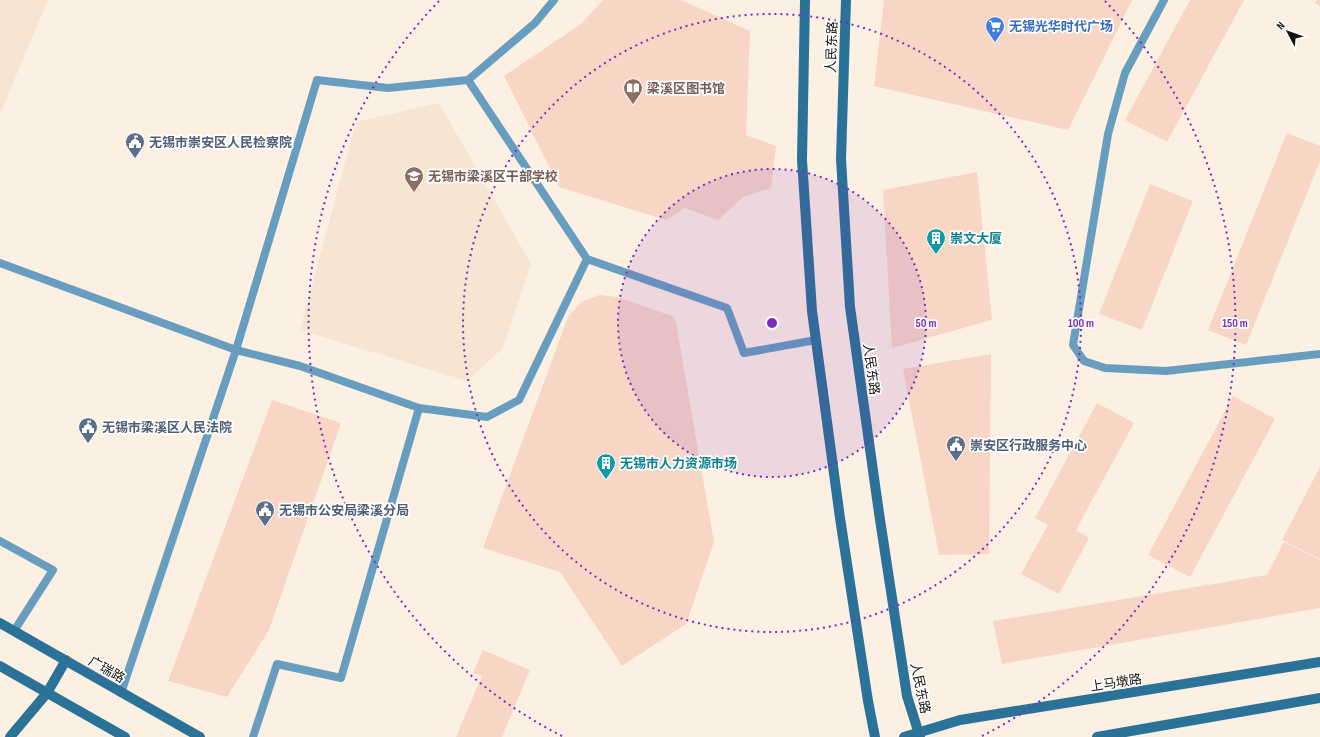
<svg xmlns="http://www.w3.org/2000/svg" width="1320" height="737" font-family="'Sofia Sans Condensed','Noto Sans SC',sans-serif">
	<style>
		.built { fill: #f6e5d2 }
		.building { fill: #f7d6c5 }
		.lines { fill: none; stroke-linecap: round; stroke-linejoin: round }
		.lane { stroke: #679ebf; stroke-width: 8 }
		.secondary { stroke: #2b7298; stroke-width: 10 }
		.ring { fill: none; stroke: #7b2cbf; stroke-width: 2; stroke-dasharray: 2 4 }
		.labels { text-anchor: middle; stroke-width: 3.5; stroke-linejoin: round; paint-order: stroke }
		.shop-label { font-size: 13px; font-weight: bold; fill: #366cbe; stroke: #fff; text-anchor: start }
		.street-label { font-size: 13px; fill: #16120d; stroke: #fff }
		.education-label { font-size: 13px; font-weight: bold; fill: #785e54; stroke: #fff; text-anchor: start }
		.service-label { font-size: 13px; font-weight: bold; fill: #4e5e75; stroke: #fff; text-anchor: start }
		.culture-label { font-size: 13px; font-weight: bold; fill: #0d838f; stroke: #fff; text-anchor: start }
		.centre { fill: #7b2cbf; stroke: #fff; stroke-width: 2 }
		.ring-label { font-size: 12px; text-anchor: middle; font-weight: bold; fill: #7b2cbf; stroke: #fff; stroke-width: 3.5; stroke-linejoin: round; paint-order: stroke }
	</style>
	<rect width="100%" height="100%" fill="#fcf0e3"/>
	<path class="built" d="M0,0h48l-48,114z
		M439,103l92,161 -28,84 -36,33 -167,-51 56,-208z"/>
	<path class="building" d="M603,0h78l69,31 -4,104 30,11 -5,42 -28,9 -25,23 -33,-12 -19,12 -107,-33 -55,-111 77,-52z
		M884,0h248l-64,130 -194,-44z
		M1190,0h54l-77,142 -42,-22z
		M1317,0h3v6l-5,-3z
		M1287,133l33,13v15l-74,184 -38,-15z
		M977,172l15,148 -100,28 -9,-158z
		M1150,184l43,17 -51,129 -43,-16z
		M599,295l18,2 58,20 39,225 -28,82 -64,42 -62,-94 -77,-24 85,-231 13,-15z
		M991,354l-2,200 -50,1 -36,-186z
		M1233,396l42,23 -85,158 -42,-22z
		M272,400l69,23 -72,207 -42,67 -59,-16z
		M1097,403l37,20 -58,107 13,8 -30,56 -38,-20 27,-49 -13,-7z
		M1320,467v92l-38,-19z
		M1284,542l36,18v48l-318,56 -9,-43 274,-46z
		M483,650l47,20 -28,67h-46l26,-61 -9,-3z"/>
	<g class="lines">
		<path class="lane" d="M1164,0l-39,73 -17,61 -35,211 11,16 21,7 61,3 154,-17
			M468,80l119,179
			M0,263l236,87 81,-270 71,8 80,-8 67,-57 19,-23
			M0,541l53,29 -39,61
			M121,693l115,-343 64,16 119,42 68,9 32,-17 68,-141 140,49 17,45 72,-13
			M253,737l24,-73 64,14 78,-270"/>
		<path class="secondary" d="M805,0l-3,160 10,151 28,207 28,183 7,36
			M846,0l-5,159 9,148 29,206 28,183 13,41
			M0,623l200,114
			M0,666l125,71
			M10,737l37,-44 19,-33
			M904,737l56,-17 360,-58
			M1097,737l223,-39"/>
	</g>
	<circle cx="772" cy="323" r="154" fill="#7b2cbf" fill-opacity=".12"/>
	<g class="ring">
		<circle cx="772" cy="323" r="154"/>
		<circle cx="772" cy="323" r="309"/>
		<path d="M562 736A463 463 0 0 1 439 1M1105 1A463 463 0 0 1 982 736"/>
	</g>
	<defs>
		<symbol id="supermarket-pin" viewBox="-11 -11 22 30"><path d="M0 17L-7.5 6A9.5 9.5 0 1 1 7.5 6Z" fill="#3f7fe0" stroke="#fff"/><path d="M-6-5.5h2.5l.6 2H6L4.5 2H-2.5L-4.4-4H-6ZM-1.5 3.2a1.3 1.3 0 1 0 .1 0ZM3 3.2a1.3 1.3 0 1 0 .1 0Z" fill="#fff"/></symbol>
		<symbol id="library-pin" viewBox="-11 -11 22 30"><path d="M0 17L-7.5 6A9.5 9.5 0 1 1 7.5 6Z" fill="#8d6e63" stroke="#fff"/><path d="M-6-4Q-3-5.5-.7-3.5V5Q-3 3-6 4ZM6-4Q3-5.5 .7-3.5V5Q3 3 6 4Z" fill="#fff"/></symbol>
		<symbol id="civic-pin" viewBox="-11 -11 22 30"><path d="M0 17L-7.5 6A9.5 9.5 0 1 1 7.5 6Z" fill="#5c6f8a" stroke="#fff"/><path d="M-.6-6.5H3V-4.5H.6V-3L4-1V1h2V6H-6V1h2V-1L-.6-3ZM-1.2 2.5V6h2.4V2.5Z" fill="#fff"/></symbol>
		<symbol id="school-pin" viewBox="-11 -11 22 30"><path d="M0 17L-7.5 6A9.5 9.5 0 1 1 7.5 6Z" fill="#8d6e63" stroke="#fff"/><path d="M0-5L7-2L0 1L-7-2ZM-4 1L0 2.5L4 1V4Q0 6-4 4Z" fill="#fff"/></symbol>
		<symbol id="building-pin" viewBox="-11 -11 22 30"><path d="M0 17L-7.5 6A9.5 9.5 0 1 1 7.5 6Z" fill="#0f9aa8" stroke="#fff"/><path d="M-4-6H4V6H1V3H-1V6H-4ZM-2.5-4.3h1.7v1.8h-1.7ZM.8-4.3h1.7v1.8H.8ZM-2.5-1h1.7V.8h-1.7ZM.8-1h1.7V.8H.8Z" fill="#fff"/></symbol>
	</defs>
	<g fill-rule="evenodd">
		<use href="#supermarket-pin" x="984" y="15" width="22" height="30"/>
		<use href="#library-pin" x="622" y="77" width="22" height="30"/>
		<use href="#civic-pin" x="124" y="131" width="22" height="30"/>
		<use href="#school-pin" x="403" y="165" width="22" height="30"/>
		<use href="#building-pin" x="925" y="227" width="22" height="30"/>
		<use href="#civic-pin" x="77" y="416" width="22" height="30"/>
		<use href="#civic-pin" x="945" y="434" width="22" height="30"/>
		<use href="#building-pin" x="595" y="452" width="22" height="30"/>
		<use href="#civic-pin" x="254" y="499" width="22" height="30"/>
	</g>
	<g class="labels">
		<g class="shop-label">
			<text x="1009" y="31">无锡光华时代广场</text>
		</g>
		<g class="street-label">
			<text transform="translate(831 47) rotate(-88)" y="5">人民东路</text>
			<text transform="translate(872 369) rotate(82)" y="5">人民东路</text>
			<text transform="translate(107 669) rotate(30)" y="5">广瑞路</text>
			<text transform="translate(1116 682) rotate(-9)" y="5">上马墩路</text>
			<text transform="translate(921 688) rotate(78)" y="5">人民东路</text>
		</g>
		<g class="education-label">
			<text x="647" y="93">梁溪区图书馆</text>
			<text x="428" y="181">无锡市梁溪区干部学校</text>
		</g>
		<g class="service-label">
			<text x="149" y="147">无锡市崇安区人民检察院</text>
			<text x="102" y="432">无锡市梁溪区人民法院</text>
			<text x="970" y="450">崇安区行政服务中心</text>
			<text x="279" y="515">无锡市公安局梁溪分局</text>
		</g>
		<g class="culture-label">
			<text x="950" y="243">崇文大厦</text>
			<text x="620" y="468">无锡市人力资源市场</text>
		</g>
	</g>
	<circle cx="772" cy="323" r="6" class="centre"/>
	<g class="ring-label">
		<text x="926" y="327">50 m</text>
		<text x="1081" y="327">100 m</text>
		<text x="1235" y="327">150 m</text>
	</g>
	<g transform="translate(1288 32) rotate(311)" stroke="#ffffff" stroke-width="3" paint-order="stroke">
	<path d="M0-3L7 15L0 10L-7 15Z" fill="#16120d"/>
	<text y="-6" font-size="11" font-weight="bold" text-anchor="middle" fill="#16120d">N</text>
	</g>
</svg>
